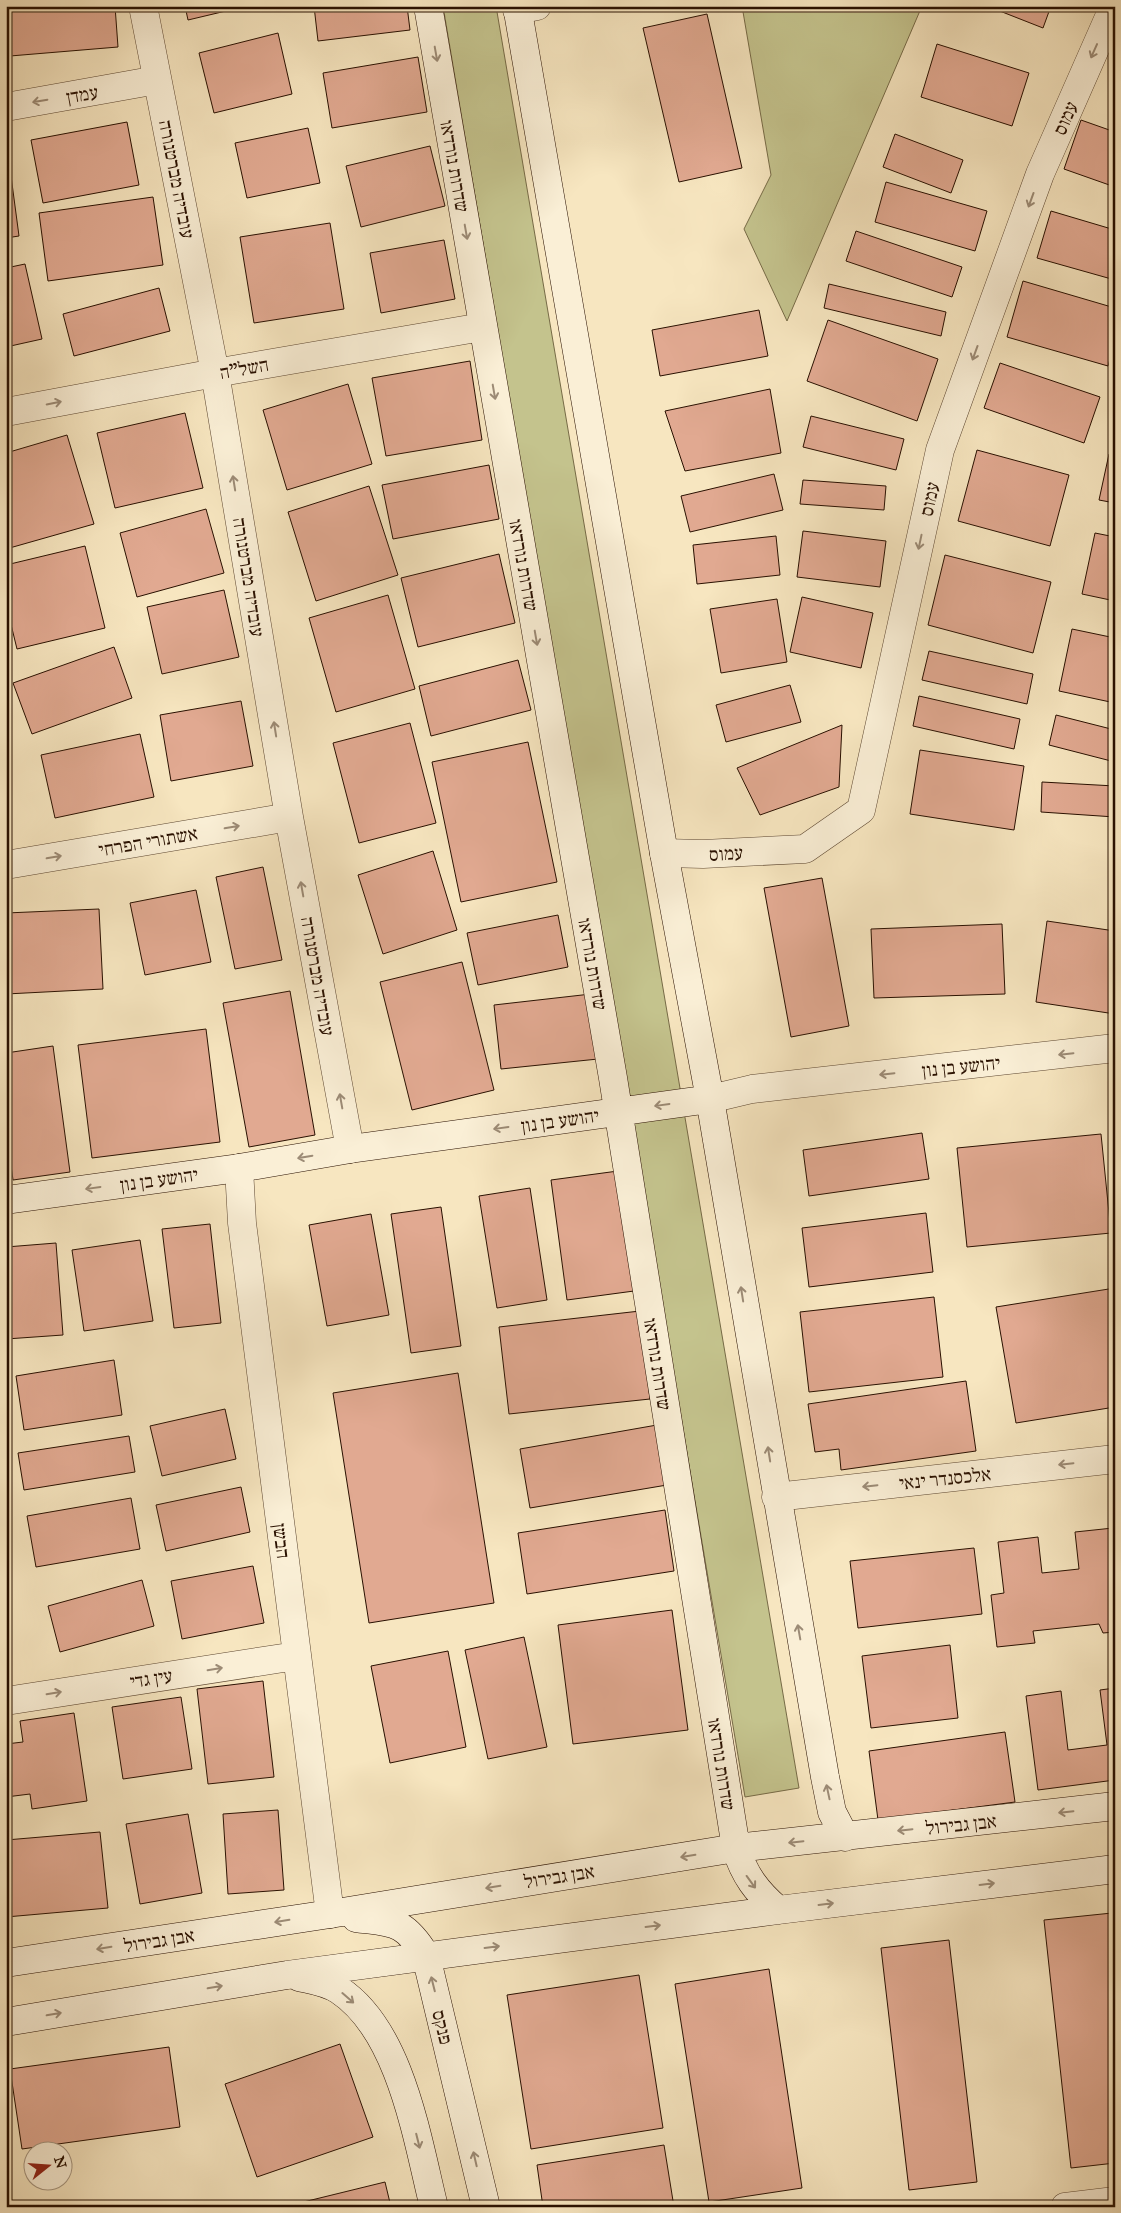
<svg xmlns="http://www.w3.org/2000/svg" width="1121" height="2213" font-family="'IM FELL Great Primer','Frank Ruhl Libre',serif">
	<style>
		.green { fill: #c4c38d; stroke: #766a46 }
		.building { fill: #e1a991; stroke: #291000 }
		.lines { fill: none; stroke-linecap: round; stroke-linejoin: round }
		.street-casing { stroke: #5c4630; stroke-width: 29 }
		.secondary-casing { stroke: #291000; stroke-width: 29 }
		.street { stroke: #faefd6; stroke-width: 28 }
		.secondary { stroke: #faefd6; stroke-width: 28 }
		.oneway { stroke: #9c8b76 }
		.labels { text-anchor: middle; stroke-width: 4; stroke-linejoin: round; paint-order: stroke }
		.street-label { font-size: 19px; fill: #291000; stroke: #faefd6 }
	</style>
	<rect width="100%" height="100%" fill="#f7e6c0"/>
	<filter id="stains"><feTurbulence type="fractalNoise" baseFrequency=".004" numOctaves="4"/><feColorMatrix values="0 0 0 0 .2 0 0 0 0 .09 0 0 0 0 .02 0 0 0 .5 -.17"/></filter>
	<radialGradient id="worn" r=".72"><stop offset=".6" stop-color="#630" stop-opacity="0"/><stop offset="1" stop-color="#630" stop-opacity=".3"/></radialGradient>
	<path class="green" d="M443,6h53l303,1782 -54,9z
		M742,6h180l-135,315 -43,-92 27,-54z"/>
	<path class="building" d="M6,6h109l3,41 -108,9z
		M185,6h62l-59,14z
		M314,6h93l3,24 -92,11z
		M987,6h64l-8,22z
		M707,14l35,154 -63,14 -36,-154z
		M278,33l14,61 -78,19 -15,-60z
		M937,44l92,29 -17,53 -91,-29z
		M418,57l9,55 -95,16 -9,-55z
		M1081,120l34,12v55l-51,-18z
		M127,122l12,63 -96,18 -12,-63z
		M308,128l12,55 -73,15 -12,-55z
		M895,134l68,26 -12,33 -68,-26z
		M7,146l12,90 -13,2v-92z
		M430,146l15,60 -84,21 -15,-61z
		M886,182l101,29 -12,40 -100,-29z
		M153,197l10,68 -115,16 -9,-68z
		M1051,211l64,19v50l-78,-22z
		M330,223l14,86 -90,14 -14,-86z
		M856,231l106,36 -10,30 -106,-36z
		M444,240l11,59 -74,14 -11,-60z
		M25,264l17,75 -36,8v-79z
		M1023,281l92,27v33l-7,25 -101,-29z
		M829,284l117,28 -5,24 -117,-28z
		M159,288l11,43 -96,25 -11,-42z
		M759,310l9,46 -108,20 -8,-46z
		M828,320l110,39 -21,62 -110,-40z
		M470,361l12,79 -96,16 -14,-78z
		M1000,363l100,34 -16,46 -100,-35z
		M348,384l24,80 -85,26 -24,-80z
		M770,389l11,64 -96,18 -20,-60z
		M185,413l18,75 -88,20 -18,-75z
		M811,416l93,23 -8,31 -93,-23z
		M67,435l27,89 -88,25v-96z
		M977,450l92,25 -19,71 -92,-25z
		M1109,454l6,1v48l-16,-3z
		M489,465l10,54 -106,20 -11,-54z
		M774,474l9,36 -93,22 -9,-36z
		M803,480l83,6 -2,24 -84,-6z
		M369,486l29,89 -82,26 -28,-89z
		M206,509l18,64 -87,24 -17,-64z
		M803,531l83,10 -6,46 -83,-10z
		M1095,533l20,4v64l-33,-7z
		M776,536l4,39 -83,9 -4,-39z
		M85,546l20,82 -88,21 -11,-45v-39z
		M499,554l16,69 -97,24 -17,-69z
		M945,555l106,27 -18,71 -105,-28z
		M224,590l15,67 -77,17 -15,-67z
		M388,595l27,94 -79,23 -27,-94z
		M802,597l71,16 -12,55 -71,-16z
		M777,599l10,63 -66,11 -11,-64z
		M1072,629l43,9v65l-56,-12z
		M114,647l18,51 -100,36 -19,-51z
		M929,651l104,23 -6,30 -105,-24z
		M518,660l13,50 -100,26 -12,-50z
		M790,685l11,37 -75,20 -10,-37z
		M919,696l101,23 -6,30 -101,-23z
		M241,701l12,65 -82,15 -11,-66z
		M1056,715l59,15v32l-66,-17z
		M410,723l26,100 -77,20 -26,-100z
		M842,725l-3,62 -79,28 -23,-47z
		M140,734l14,63 -99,21 -14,-63z
		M528,742l29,140 -96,20 -29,-140z
		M920,750l104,16 -10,64 -104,-16z
		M1042,782l73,4v31l-74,-5z
		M433,851l24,79 -74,24 -25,-79z
		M263,867l19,93 -47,9 -19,-92z
		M822,878l27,148 -58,11 -27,-149z
		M196,890l15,72 -66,13 -15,-72z
		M99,909l4,80 -97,5v-81z
		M558,915l10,52 -90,18 -11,-52z
		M1047,921l68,10v83l-79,-12z
		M1002,924l3,70 -131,4 -3,-69z
		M462,962l32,128 -82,20 -32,-128z
		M290,991l25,144 -66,12 -26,-144z
		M591,994l7,65 -97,10 -7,-64z
		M206,1029l14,113 -128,16 -14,-113z
		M53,1046l17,126 -57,8 -7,-52v-75z
		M922,1133l7,46 -120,17 -6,-46z
		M1101,1134l10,99 -144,14 -10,-99z
		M618,1171l16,120 -67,9 -16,-120z
		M530,1188l17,112 -50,8 -18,-112z
		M441,1207l20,139 -50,7 -20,-139z
		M926,1213l7,59 -124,15 -7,-59z
		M371,1214l18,101 -62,11 -18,-101z
		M210,1224l11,99 -47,5 -12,-99z
		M140,1240l13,81 -69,10 -12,-81z
		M56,1243l7,92 -57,4v-92z
		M1115,1288v119l-99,16 -20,-116z
		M934,1297l9,80 -134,15 -9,-80z
		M640,1311l10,88 -141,15 -10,-87z
		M114,1360l8,55 -98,15 -8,-54z
		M458,1373l36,230 -125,20 -36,-230z
		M966,1381l10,70 -135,19 -2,-21 -24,3 -7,-48z
		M225,1409l11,50 -74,17 -12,-50z
		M657,1425l10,60 -137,23 -10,-59z
		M129,1436l6,36 -111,18 -6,-37z
		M241,1487l9,45 -84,19 -10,-46z
		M131,1498l9,51 -104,18 -9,-51z
		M665,1510l9,61 -147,23 -9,-61z
		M1113,1528l2,104 -12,1 -4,-9 -66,7 2,12 -38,4 -6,-52 13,-2 -6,-51 40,-5 4,36 37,-4 -4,-37z
		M974,1548l8,66 -124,14 -8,-67z
		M253,1566l11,57 -82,16 -11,-58z
		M142,1580l12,46 -94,26 -12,-46z
		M672,1610l16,120 -115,14 -15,-119z
		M524,1637l23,110 -59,12 -23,-109z
		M950,1645l8,73 -87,10 -9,-72z
		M448,1651l18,96 -76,16 -19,-97z
		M263,1681l11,96 -66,7 -11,-95z
		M1115,1688v92l-77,10 -12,-94 35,-5 7,59 39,-5 -7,-55z
		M181,1697l11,72 -69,10 -11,-72z
		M74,1713l13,88 -55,8 -2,-15 -24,3v-53l17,-2 -3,-21z
		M1005,1732l10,70 -137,18 -9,-69z
		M278,1810l6,80 -56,4 -5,-80z
		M188,1814l14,79 -62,11 -14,-80z
		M100,1832l8,76 -102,9v-77z
		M1112,1913l3,25v225l-44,5 -27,-248z
		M949,1940l28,242 -68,8 -28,-242z
		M769,1969l33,219 -93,14 -34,-218z
		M639,1975l24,153 -132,21 -24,-154z
		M340,2044l33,93 -116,40 -32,-93z
		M169,2047l11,80 -158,22 -12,-80z
		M664,2145l10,62h-131l-6,-42z
		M385,2182l6,25h-108z"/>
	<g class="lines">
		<defs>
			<path id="street" d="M143,6l72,367 74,444 61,332
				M517,10l20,-4
				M6,107l151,-27
				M6,412l209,-39 267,-46
				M664,853l39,1 102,-5 56,-39 79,-360 100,-276 74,-168
				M6,865l283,-48
				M710,1099l42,-10 363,-41
				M239,1168l3,55 88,691
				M776,1497l339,-38
				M6,1701l290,-45
				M1065,2207l50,-6"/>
			<path id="secondary" d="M428,6l185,1072 123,770c8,27 21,44 42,62
				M517,6l147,847 46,246 115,678 7,35 13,25
				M6,1200l233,-32 111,-19 360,-50
				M356,1918c38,5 48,2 70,38l60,251
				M6,1963l324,-49 406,-66 379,-42
				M299,1977c13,3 28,5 40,13 62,41 78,149 95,217
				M6,2022l281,-47 491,-65 337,-41"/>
		</defs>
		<use href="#street" class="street-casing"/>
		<use href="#secondary" class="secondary-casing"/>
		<use href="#street" class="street"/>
		<use href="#secondary" class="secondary"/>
	</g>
	<defs><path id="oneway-shaft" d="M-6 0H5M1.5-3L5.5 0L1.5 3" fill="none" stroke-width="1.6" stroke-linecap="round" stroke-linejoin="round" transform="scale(1.25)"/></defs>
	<g class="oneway">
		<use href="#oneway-shaft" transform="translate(1094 51) rotate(114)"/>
		<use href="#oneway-shaft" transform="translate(436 54) rotate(80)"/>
		<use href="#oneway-shaft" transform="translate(40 101) rotate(170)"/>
		<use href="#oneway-shaft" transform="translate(1031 200) rotate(110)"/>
		<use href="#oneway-shaft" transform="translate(466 232) rotate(80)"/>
		<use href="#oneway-shaft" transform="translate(975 353) rotate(110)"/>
		<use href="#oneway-shaft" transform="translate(494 392) rotate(80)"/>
		<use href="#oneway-shaft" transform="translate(54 403) rotate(-11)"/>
		<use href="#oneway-shaft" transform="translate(234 483) rotate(-99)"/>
		<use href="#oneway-shaft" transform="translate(920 542) rotate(102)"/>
		<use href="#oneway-shaft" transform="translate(536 638) rotate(80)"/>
		<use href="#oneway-shaft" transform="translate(275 729) rotate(-99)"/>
		<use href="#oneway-shaft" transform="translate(232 827) rotate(-10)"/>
		<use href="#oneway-shaft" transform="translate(54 857) rotate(-10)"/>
		<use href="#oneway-shaft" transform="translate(302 889) rotate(-100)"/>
		<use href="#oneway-shaft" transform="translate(1066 1054) rotate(174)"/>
		<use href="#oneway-shaft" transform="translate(887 1074) rotate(174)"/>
		<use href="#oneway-shaft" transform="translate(341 1101) rotate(-100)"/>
		<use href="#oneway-shaft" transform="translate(662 1105) rotate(172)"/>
		<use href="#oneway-shaft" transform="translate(501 1128) rotate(172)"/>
		<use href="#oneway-shaft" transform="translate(305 1157) rotate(170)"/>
		<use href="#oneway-shaft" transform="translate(93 1188) rotate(172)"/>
		<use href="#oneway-shaft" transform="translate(742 1294) rotate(-99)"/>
		<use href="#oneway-shaft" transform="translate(769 1454) rotate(-99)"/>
		<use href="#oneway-shaft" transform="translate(1066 1464) rotate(174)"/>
		<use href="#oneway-shaft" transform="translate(870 1486) rotate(174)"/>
		<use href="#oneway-shaft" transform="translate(799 1632) rotate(-100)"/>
		<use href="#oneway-shaft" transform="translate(215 1669) rotate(-9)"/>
		<use href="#oneway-shaft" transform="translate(54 1693) rotate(-9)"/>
		<use href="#oneway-shaft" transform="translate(828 1792) rotate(-102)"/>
		<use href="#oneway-shaft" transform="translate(1066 1812) rotate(174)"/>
		<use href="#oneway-shaft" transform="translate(905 1830) rotate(174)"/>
		<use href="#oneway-shaft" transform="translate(796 1842) rotate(174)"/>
		<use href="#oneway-shaft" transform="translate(688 1856) rotate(171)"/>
		<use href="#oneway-shaft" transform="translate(751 1882) rotate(54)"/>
		<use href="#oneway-shaft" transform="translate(987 1884) rotate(-7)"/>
		<use href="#oneway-shaft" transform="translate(493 1887) rotate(171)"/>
		<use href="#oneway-shaft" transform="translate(826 1904) rotate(-7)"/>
		<use href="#oneway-shaft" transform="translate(282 1921) rotate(171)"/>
		<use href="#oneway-shaft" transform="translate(653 1926) rotate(-7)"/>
		<use href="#oneway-shaft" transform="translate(492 1947) rotate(-7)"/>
		<use href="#oneway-shaft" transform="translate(104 1948) rotate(171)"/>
		<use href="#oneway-shaft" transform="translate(433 1984) rotate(-104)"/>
		<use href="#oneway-shaft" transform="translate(215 1987) rotate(-10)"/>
		<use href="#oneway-shaft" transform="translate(348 1998) rotate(41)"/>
		<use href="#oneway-shaft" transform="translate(54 2014) rotate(-10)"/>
		<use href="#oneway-shaft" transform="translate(418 2141) rotate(76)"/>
		<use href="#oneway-shaft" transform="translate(475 2159) rotate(-103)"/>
	</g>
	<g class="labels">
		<g class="street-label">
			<text transform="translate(82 94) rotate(-10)" y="7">עמדן</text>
			<text transform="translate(1065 118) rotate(-66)" y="7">עמוס</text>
			<text transform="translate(455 166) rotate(80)" y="7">שדרות נורדאו</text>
			<text transform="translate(177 179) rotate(79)" y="7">עובדיה מברטנורה</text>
			<text transform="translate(244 368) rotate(-10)" y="7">השל"ה</text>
			<text transform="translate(929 499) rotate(-78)" y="7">עמוס</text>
			<text transform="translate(524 565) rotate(80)" y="7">שדרות נורדאו</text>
			<text transform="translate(249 577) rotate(81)" y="7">עובדיה מברטנורה</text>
			<text transform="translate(148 841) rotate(-10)" y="7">אשתורי הפרחי</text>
			<text transform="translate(726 853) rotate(-3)" y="7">עמוס</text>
			<text transform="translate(593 964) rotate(80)" y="7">שדרות נורדאו</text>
			<text transform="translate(318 976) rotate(80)" y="7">עובדיה מברטנורה</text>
			<text transform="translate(961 1066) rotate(-6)" y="7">יהושע בן נון</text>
			<text transform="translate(560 1120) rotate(-8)" y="7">יהושע בן נון</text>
			<text transform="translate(159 1179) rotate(-8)" y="7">יהושע בן נון</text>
			<text transform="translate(658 1364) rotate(81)" y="7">שדרות נורדאו</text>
			<text transform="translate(945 1478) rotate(-6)" y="7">אלכסנדר ינאי</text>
			<text transform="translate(282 1541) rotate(83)" y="7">הבשן</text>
			<text transform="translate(151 1678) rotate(-9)" y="7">עין גדי</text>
			<text transform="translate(722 1764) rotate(81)" y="7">שדרות נורדאו</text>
			<text transform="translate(961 1824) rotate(-6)" y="7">אבן גבירול</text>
			<text transform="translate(559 1876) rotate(-9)" y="7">אבן גבירול</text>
			<text transform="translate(159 1940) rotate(-9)" y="7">אבן גבירול</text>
			<text transform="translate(443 2027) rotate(76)" y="7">פנקס</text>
		</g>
	</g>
	<rect width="1121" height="2213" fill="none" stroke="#f7e6c0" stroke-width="25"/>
	<rect x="8" y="8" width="1106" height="2198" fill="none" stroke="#291000" stroke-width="2.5"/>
	<rect x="12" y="12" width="1096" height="2188" fill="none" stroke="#291000"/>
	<g transform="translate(48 2166) rotate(73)"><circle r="24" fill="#faefd6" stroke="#a69680"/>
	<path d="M0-4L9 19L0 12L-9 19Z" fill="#8f2418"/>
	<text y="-8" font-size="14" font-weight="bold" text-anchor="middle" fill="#291000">N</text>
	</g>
	<rect width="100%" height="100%" filter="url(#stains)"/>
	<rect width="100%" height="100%" fill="url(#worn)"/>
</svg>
